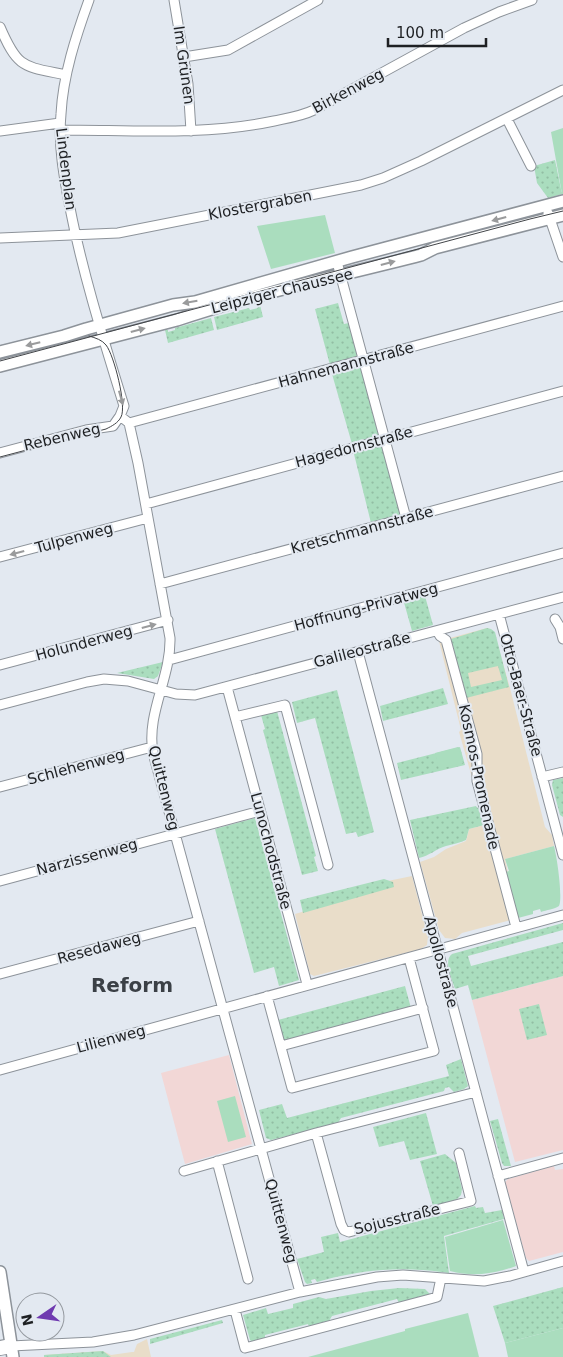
<svg xmlns="http://www.w3.org/2000/svg" width="563" height="1357" font-family="'DejaVu Sans',sans-serif">
	<style>
		.commercial { fill: #e9ddc9 }
		.education { fill: #f2d7d6 }
		.grass { fill: url(#grass-dots); fill-rule: evenodd }
		.green { fill: #aaddbe }
		.lines { fill: none; stroke-linecap: round; stroke-linejoin: round }
		.minor-casing { stroke: #8d939a; stroke-width: 11 }
		.major-casing { stroke: #8d939a; stroke-width: 14 }
		.highway-casing { stroke: #8d939a; stroke-width: 16 }
		.minor { stroke: #fff; stroke-width: 9 }
		.major { stroke: #fff; stroke-width: 11 }
		.highway { stroke: #fff; stroke-width: 14 }
		.tram { stroke: #414448; stroke-width: 1 }
		.oneway { fill: #9a9b9c }
		.labels { text-anchor: middle; stroke-width: 4; stroke-linejoin: round; paint-order: stroke }
		.street-label { font-size: 15px; fill: #1e2023; stroke: #e3e9f1 }
		.district-label { font-size: 20px; font-weight: bold; fill: #3b4046; stroke: #e3e9f1 }
	</style>
	<defs>
		<pattern id="grass-dots" width="8" height="8" patternUnits="userSpaceOnUse" patternTransform="scale(1.25)"><rect width="8" height="8" fill="#aaddbe"/><path d="M2 2h.1M6 6h.1" fill="none" stroke="#92bda3" stroke-width="1.8" stroke-linecap="round"/></pattern>
	</defs>
	<rect width="100%" height="100%" fill="#e3e9f1"/>
	<path class="commercial" d="M487,628l7,4 16,56 35,139 7,8 2,11 -49,13 13,59 -56,15 -7,6 -10,-1 -6,-8 -19,-68 14,-5 12,-8 20,-8 3,-12 15,-4 -9,-37 -16,-56 2,-2 -22,-89z
		M412,876l16,61 -1,8 -6,4 -107,27 -4,-2 -15,-60 89,-26 -1,-6z
		M147,1339l4,18h-107v-2l59,-4 8,4 21,-3h2l3,-8z"/>
	<path class="education" d="M563,976v174l-48,12 -43,-162z
		M229,1055l23,89 -67,20 -24,-91z
		M554,1166l1,4 8,-1v83l-34,9 -3,-3 -21,-76 3,-3z"/>
	<path class="grass" d="M555,160l7,34 -14,4 -11,-15 -3,-17z
		M338,303l6,21 5,-1 8,32 -1,3 -26,7 -15,-56z
		M260,305l3,12 -46,13 -3,-13 35,-9 1,2 8,-2 -1,-2z
		M211,318l3,12 -46,13 -3,-13h3v2l7,-2v-2z
		M359,367l2,1 18,66 -3,3 -24,7 -20,-70z
		M379,444l3,2 18,66 -1,4 -28,7 -18,-73z
		M422,594l3,2 8,29 -21,6 -9,-32z
		M487,628l4,1 4,3 14,55 -43,11 -15,-59zM498,666l4,14 -31,7 -3,-14z
		M163,662l-5,14 -4,3 -37,-6z
		M443,688l5,16 -65,17 -3,-15z
		M337,690l37,142 -16,5 -2,-5 -10,2 -31,-116 -18,5 -5,-21z
		M277,711l39,145 -2,1 4,14 -16,4 -39,-145 2,-1 -4,-14z
		M460,747l5,18 -64,15 -4,-17z
		M563,778v39l-3,-2 -8,-30 1,-5z
		M476,806l1,2 2,-1 5,18 -15,4 -3,11c-7,3 -13,4 -20,6 -10,3 -17,10 -27,12l-9,-38z
		M255,818l44,162 -20,6 -5,-19 -20,6 -39,-144z
		M384,879l9,3 1,5 -91,26 -3,-13z
		M563,923v7l-95,26 3,10 92,-24v34l-91,24 -4,-15 -13,4c-3,-10 -12,-28 -3,-35z
		M405,986l6,22 -127,33 -6,-21z
		M539,1004l8,31 -20,5 -8,-31z
		M461,1059l7,27 -4,3 -10,3 -5,-5 -4,1 -1,3 -103,27 -3,5 -67,17 -5,-2 -7,-28 23,-6 5,14 162,-42 -3,-11z
		M426,1113l11,41 -27,6 -6,-19 -25,6 -6,-20z
		M498,1119l13,47h-7l-2,-3 -12,-42z
		M445,1154l11,9 6,26 -1,6 -5,5 -23,6 -13,-45z
		M475,1206l1,2 7,-1 2,6 17,-3 2,9 -60,17 5,37c-46,-7 -87,-4 -132,9l-2,-3 -4,1 1,3 -5,1 -2,-2 -8,-23 27,-7 -3,-15 17,-4 2,9z
		M563,1287v41l-58,15 -12,-37z
		M399,1288l26,1 5,5 -31,9 -2,-4 -65,17 -3,5 -20,6 -1,-3 -43,11v4l-12,3 -3,-2 -7,-25 23,-7 2,6 25,-6v-4l26,-7 7,2 45,-8z
		M222,1320l1,3 -73,21v-5z
		M103,1351l8,6h-67v-2z"/>
	<path class="green" d="M563,128v66h-1l-11,-62z
		M325,215l10,38 -64,16 -14,-43z
		M458,747l5,16 -24,6 -4,-16z
		M554,846c3,11 9,52 5,60 -4,3 -13,4 -18,6l-1,-3 -7,2v3l-15,4 -12,-46 3,-1 -4,-12z
		M235,1096l11,41 -18,5 -11,-41z
		M503,1220l13,46c-22,8 -43,11 -66,5l-5,-34z
		M468,1313l11,44h-171l97,-26v-2z
		M563,1328v29h-55l-3,-14z"/>
	<g class="lines">
		<defs>
			<path id="minor" d="M174,0l14,84 3,47
				M0,27c18,42 23,39 66,48
				M184,57l44,-7 90,-50
				M507,119l24,47
				M60,130c72,0 143,6 214,-9 14,-3 28,-5 40,-11l150,-82 35,-16 33,-12
				M0,131l60,-8
				M548,213l15,44
				M0,238l118,-5 243,-48 22,-7 38,-17 142,-71
				M337,262l69,256
				M120,416l9,7 9,40 32,175c1,40 -24,75 -17,115l147,539
				M129,423l434,-117
				M0,453l86,-23 27,-4 7,-10 4,-10c-20,-65 -41,-131 -54,-198 -6,-31 -12,-63 -9,-94 2,-39 15,-78 28,-114
				M146,504l417,-113
				M0,557l148,-39
				M160,584l403,-108
				M499,614l64,241
				M555,619l5,8 3,12
				M437,631l3,5 6,4 31,114v27l39,146
				M358,652l166,620
				M169,660l394,-107
				M0,665l168,-45
				M227,687l80,297
				M0,705l87,-23 17,-3 24,2 48,13 19,1 368,-98
				M235,717l50,-12 43,160
				M542,777l21,-5
				M0,787l152,-40
				M0,881l260,-70
				M0,974l199,-53
				M267,996l25,92 142,-37 -25,-93
				M281,1046l142,-38
				M0,1070l563,-155
				M316,1133l25,91 3,6 5,2 122,-31 -12,-48
				M217,1161l31,118
				M184,1171l132,-38 160,-41
				M498,1176l65,-18
				M235,1310l10,38 185,-49 7,-2 4,-19
				M11,1346l82,-4 41,-7 166,-43 77,-15 26,-2 81,6 26,-5 53,-15"/>
			<path id="major" d="M0,352l64,-16 22,-7 87,-24 22,-3 157,-45 211,-56
				M0,366l177,-46c79,-27 163,-44 244,-65l14,-7 128,-33
				M0,1272l13,85"/>
			<path id="highway" d="M0,1348l11,-2"/>
		</defs>
		<use href="#minor" class="minor-casing"/>
		<use href="#major" class="major-casing"/>
		<use href="#highway" class="highway-casing"/>
		<use href="#minor" class="minor"/>
		<use href="#major" class="major"/>
		<use href="#highway" class="highway"/>
		<path class="tram" d="M0,361l530,-142 33,-8
			M0,457l106,-28c6,-3 12,-6 15,-12 6,-11 -7,-62 -15,-72 -4,-5 -10,-7 -17,-9"/>
	</g>
	<defs><path id="oneway-solid" d="M-6-.8H1V-3.2L6.5 0L1 3.2V.8H-6Z" transform="scale(1.25)"/></defs>
	<g class="oneway">
		<use href="#oneway-solid" transform="translate(499 219) rotate(165)"/>
		<use href="#oneway-solid" transform="translate(388 263) rotate(-15)"/>
		<use href="#oneway-solid" transform="translate(190 302) rotate(170)"/>
		<use href="#oneway-solid" transform="translate(138 330) rotate(-15)"/>
		<use href="#oneway-solid" transform="translate(33 344) rotate(166)"/>
		<use href="#oneway-solid" transform="translate(121 398) rotate(74)"/>
		<use href="#oneway-solid" transform="translate(17 553) rotate(165)"/>
		<use href="#oneway-solid" transform="translate(149 626) rotate(-15)"/>
	</g>
	<g class="labels">
		<g class="street-label">
			<text transform="translate(184 65) rotate(82)" y="5">Im Grünen</text>
			<text transform="translate(348 91) rotate(-28)" y="5">Birkenweg</text>
			<text transform="translate(66 169) rotate(83)" y="5">Lindenplan</text>
			<text transform="translate(260 205) rotate(-11)" y="5">Klostergraben</text>
			<text transform="translate(282 291) rotate(-14)" y="5">Leipziger Chaussee</text>
			<text transform="translate(346 365) rotate(-15)" y="5">Hahnemannstraße</text>
			<text transform="translate(62 437) rotate(-13)" y="5">Rebenweg</text>
			<text transform="translate(354 447) rotate(-15)" y="5">Hagedornstraße</text>
			<text transform="translate(362 530) rotate(-15)" y="5">Kretschmannstraße</text>
			<text transform="translate(74 538) rotate(-15)" y="5">Tulpenweg</text>
			<text transform="translate(366 607) rotate(-15)" y="5">Hoffnung-Privatweg</text>
			<text transform="translate(84 643) rotate(-15)" y="5">Holunderweg</text>
			<text transform="translate(362 650) rotate(-15)" y="5">Galileostraße</text>
			<text transform="translate(521 695) rotate(75)" y="5">Otto-Baer-Straße</text>
			<text transform="translate(76 767) rotate(-15)" y="5">Schlehenweg</text>
			<text transform="translate(479 777) rotate(78)" y="5">Kosmos-Promenade</text>
			<text transform="translate(164 788) rotate(76)" y="5">Quittenweg</text>
			<text transform="translate(271 851) rotate(75)" y="5">Lunochodstraße</text>
			<text transform="translate(87 857) rotate(-15)" y="5">Narzissenweg</text>
			<text transform="translate(99 948) rotate(-15)" y="5">Resedaweg</text>
			<text transform="translate(441 962) rotate(75)" y="5">Apollostraße</text>
			<text transform="translate(111 1039) rotate(-15)" y="5">Lilienweg</text>
			<text transform="translate(397 1219) rotate(-14)" y="5">Sojusstraße</text>
			<text transform="translate(281 1221) rotate(75)" y="5">Quittenweg</text>
		</g>
		<g class="district-label">
			<text x="132" y="992">Reform</text>
		</g>
	</g>
	<g transform="translate(40 1317) rotate(257)"><circle r="24" fill="#e3e9f1" stroke="#94999f"/>
	<path d="M0-4L9 19L0 12L-9 19Z" fill="#6f3ab0"/>
	<text y="-8" font-size="14" font-weight="bold" text-anchor="middle" fill="#1e2023">N</text>
	</g>
	<path d="M388 38v8h98v-8" fill="none" stroke="#1e2023" stroke-width="2.5"/>
	<text x="396" y="38" font-size="15" fill="#1e2023" stroke="#e3e9f1" stroke-width="4" paint-order="stroke">100 m</text>
</svg>
